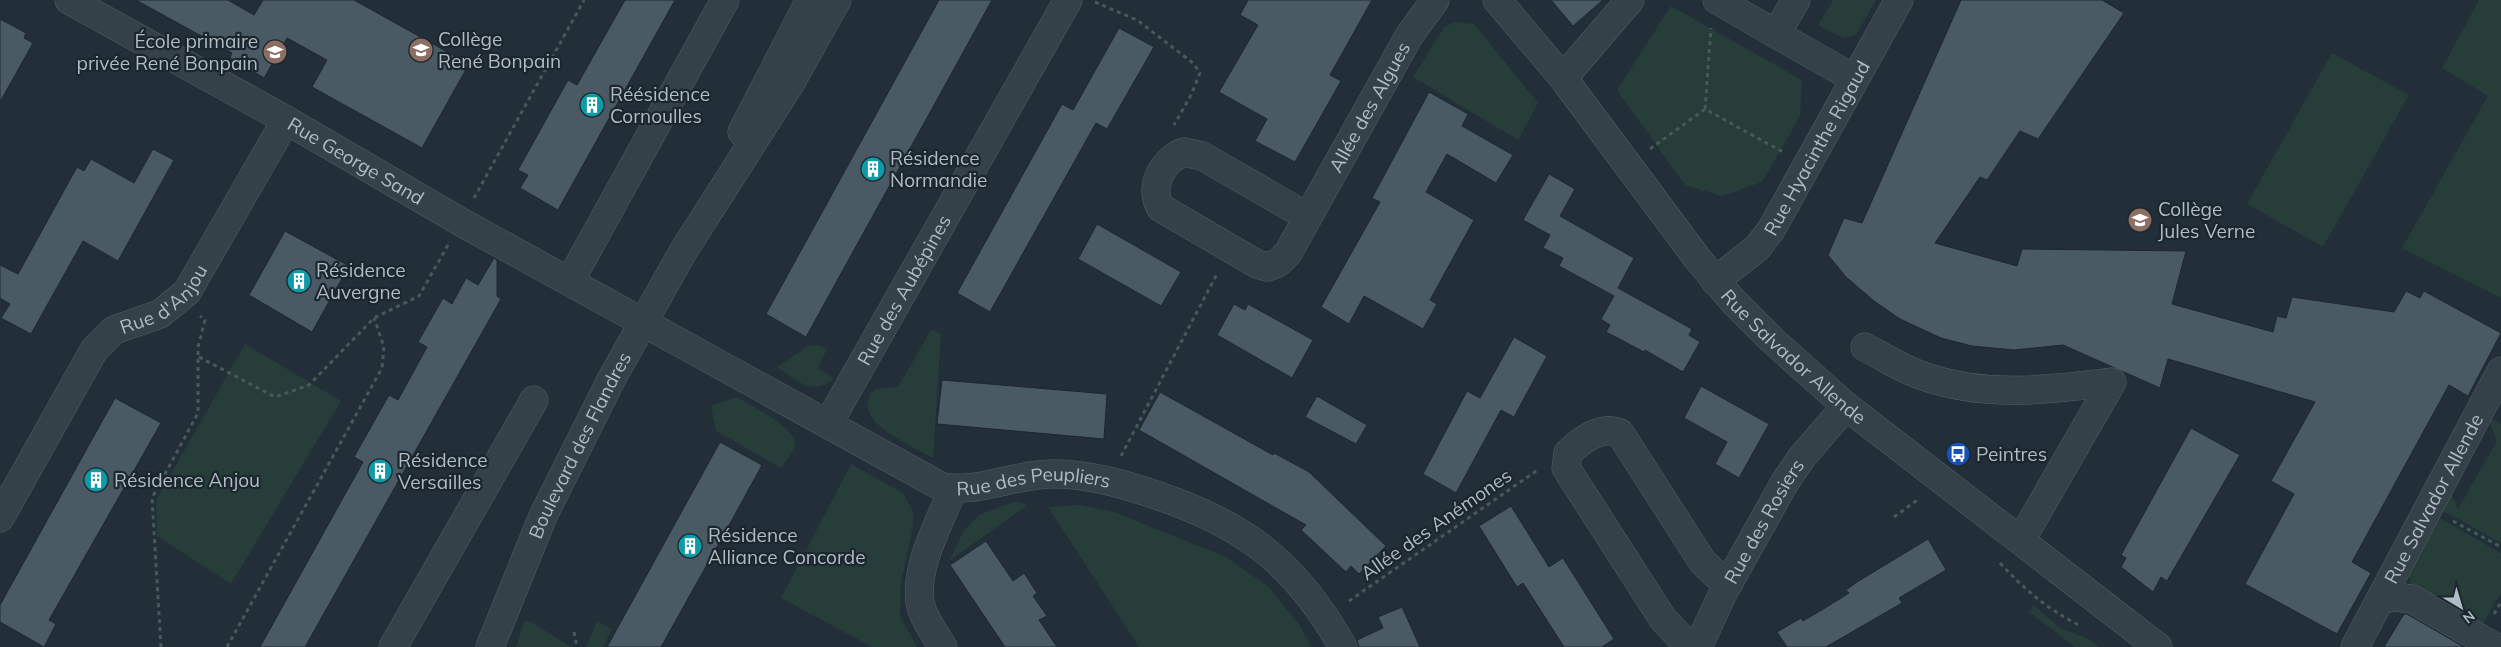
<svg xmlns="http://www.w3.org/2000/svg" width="2501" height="647" font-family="Mulish,sans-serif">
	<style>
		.green { fill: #273d3a }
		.building { fill: #4a5a64; stroke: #1d282f }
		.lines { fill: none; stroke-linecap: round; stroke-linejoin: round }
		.minor-casing { stroke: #535f66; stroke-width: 29 }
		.path { stroke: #455a59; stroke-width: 3; stroke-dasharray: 4 4; stroke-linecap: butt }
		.minor { stroke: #354149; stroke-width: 28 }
		.labels { text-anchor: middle; stroke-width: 4.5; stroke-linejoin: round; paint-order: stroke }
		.poi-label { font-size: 19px; fill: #b0bcc5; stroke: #1b262d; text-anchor: start }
		.street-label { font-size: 19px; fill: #b0bcc5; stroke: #1b262d }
	</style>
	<rect width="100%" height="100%" fill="#222f38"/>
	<path class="green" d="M1833,0h43l-20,35 -13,3 -25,-13z
		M2479,0h22v298l-99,-50 86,-152 -46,-28z
		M1671,6l131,74 -2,36 -38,66 -40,14 -37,-11 -68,-95z
		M1455,22l19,2 64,79 -20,37 -105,-63 31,-50z
		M2332,53l77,42 -86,152 -76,-43z
		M931,330l10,4 -8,124c-20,-12 -88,-38 -58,-69l23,-2z
		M245,344l96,57 -110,183 -74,-48 -1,-36z
		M819,345l8,4 -9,19 16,10c-21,20 -37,2 -57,-11l31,-21z
		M737,397c13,8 60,31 58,48 -1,8 -10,17 -14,23l-65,-37 -5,-25z
		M2487,416l14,8v119l-65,-36 11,-22 11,24 39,-68z
		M851,464l52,29 11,21 -3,24 -10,44 -1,34 17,31h-45l-91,-49z
		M1016,501l12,4 -79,56 15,-31 15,-15z
		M1080,505l34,7 112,45 43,30 31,39 12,21h-173l-91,-140z
		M2436,516l65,37v39l-19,34 -71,-42 -4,-16z
		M2034,605l26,23 27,10 12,9h-24l-46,-35z
		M524,621h6l41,26h-55z
		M597,621l15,8 -9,18h-17z"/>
	<path class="building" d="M136,0h92l26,15 9,-15h91l115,64 -47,84 -110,-61 15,-27 -40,-22 -23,40 -34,-20 2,-5z
		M625,0h50l-117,210 -38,-22 8,-13 -10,-5 50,-90 9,5z
		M939,0h53l-186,337 -40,-23z
		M1248,0h124l-42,75 11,6 -46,81 -40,-21 12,-22 -48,-27 39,-67 -18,-10z
		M1551,0h52l-30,26z
		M1961,0h141l22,13 -86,126 -18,-8 -33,49 -7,-3 -45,66 82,23 5,-17 164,2 -14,53 101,28 4,-16 9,2 6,-21 102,15 12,-21 14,7 4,-7 77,42 -33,63 -19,-11 -97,177 19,11 -34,61 -92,-50 49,-90 -23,-13 44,-79 -147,-43 -8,29 -97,-43 -49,5 -42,-4 -31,-8 -41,-19 -26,-18 -28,-24 -18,-22 16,-37 18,5z
		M0,19l26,14 -2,5 9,5 -33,59z
		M1119,28l35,19 -47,82 -11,-6 -106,189 -33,-19 105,-189 11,6z
		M1429,92l39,22 -6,12 51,29 -17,28 -49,-29 -21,38 48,28 -44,80 7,4 -14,25 -59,-33 -15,28 -28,-17 59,-105 -8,-4z
		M153,149l21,11 -56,101 -35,-20 -52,93 -30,-16 9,-14 -10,-6v-33l18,9 59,-107 7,4 7,-12 43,24z
		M1549,174l26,15 -15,27 74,42 -16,30 74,41 -3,6 11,7 -17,30 -38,-22 -1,2 -38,-20 4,-7 -9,-6 13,-23 -55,-30 4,-8 -20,-10 7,-13 -27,-15z
		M1097,224l84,48 -20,34 -83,-47z
		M285,231l64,35 -37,66 -63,-37z
		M494,258l3,2v36l4,3 -196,348h-45l103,-185 -9,-5 35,-62 9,5 29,-53 -9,-5 25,-44 9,6 14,-26 12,7z
		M1234,304l11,6 3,-6 65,36 -21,38 -75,-43z
		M1514,337l33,19 -33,61 -13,-7 -45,83 -33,-19 44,-83 13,7z
		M942,380l165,14 -3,45 -167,-15z
		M1701,386l68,38 -30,54 -24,-14 12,-22 -43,-24z
		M1160,392l113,63 1,-2 35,19 77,74 -27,28 -8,-8 -5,6 -45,-42 5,-5 -167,-95z
		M1317,396l50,29 -11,19 -51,-27z
		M115,398l46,25 -112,197 7,4 -12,23 -44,-25v-17z
		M2191,428l49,27 -73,126 -6,-4 -8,15 -32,-25 5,-9 -5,-3z
		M720,442l42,23 -29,53 -72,129h-54z
		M1511,506l38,61 14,-9 51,81 -12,8h-38l-41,-64 -6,4 -38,-61z
		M1928,539l18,31 -47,28 3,5 -76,44h-39l-10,-15 24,-14 2,3 22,-13 24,-15 -3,-3 11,-8z
		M986,541l27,40 11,-8 13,20 -4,3 14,20 -8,4 18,27h-52l-55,-82z
		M1402,607l18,40h-61l-2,-7 26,-12 -5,-11z
		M2404,614h3l57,33h-80z"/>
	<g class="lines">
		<defs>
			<g id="minor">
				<path id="s1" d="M69,0l217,120 175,102 481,265c38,6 70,-12 108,-13 32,-1 67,8 97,18 94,30 147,68 196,155"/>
				<path id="s2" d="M1497,0l66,78 134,180 36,43 39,39 74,66 312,241"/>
				<path d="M1717,0l59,34"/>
				<path d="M1796,0l-20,34 79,45"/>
				<path d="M1563,78l67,-78"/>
				<path d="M742,132l68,-132"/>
				<path d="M1184,152l18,4 106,61 -20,36 -10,10 -11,4 -10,-3 -96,-56c-13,-20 1,-48 23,-56z"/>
				<path id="s3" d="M1308,217l101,-181 26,-36"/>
				<path d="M570,281l155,-281"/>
				<path id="s4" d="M1715,281l42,-33 14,-18 128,-230"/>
				<path d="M1865,347c19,10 37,22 58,29 62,22 125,14 189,6l-91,158"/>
				<path id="s5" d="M828,424l240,-424"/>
				<path id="s6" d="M0,518l94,-168 20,-20 46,-16 27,-22 99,-172"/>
				<path d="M2380,600l14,-3 18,2 83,48"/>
				<path d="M393,647l141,-247"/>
				<path id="s7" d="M490,647l53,-131 69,-138 72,-128 106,-166 47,-84"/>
				<path d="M943,647c-8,-12 -16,-24 -21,-37 -12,-36 18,-88 31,-121"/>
				<path d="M1696,647l-15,-9 -18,-19 -97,-151 2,-15c13,-13 34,-28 52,-20l82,128 13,13 15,7"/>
				<path id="s8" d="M1698,647l25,-54 62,-111 17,-25 44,-51"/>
				<path id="s9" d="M2355,647l146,-276"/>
			</g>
		</defs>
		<use href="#minor" class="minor-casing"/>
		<path class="path" d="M1095,2l42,18 56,43 7,10 -9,22 -17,30
			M1705,109l6,-81
			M1650,149l55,-40 78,43
			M474,198l110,-198
			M199,357l76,40 34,-12 65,-67 45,-22 29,-51
			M1121,456l96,-182
			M1894,517l26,-19
			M2453,521l48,26
			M2000,563c24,26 48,47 81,63
			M1349,601l190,-132
			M2494,614l7,-12
			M574,632l3,15
			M161,647l-9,-149 46,-85v-66l7,-27 -5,-4
			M227,647l155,-279 2,-21 -10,-29"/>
		<use href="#minor" class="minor"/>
	</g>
	<defs>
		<symbol id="school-disc" viewBox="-11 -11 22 22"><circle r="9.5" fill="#8d6e63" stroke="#1b262d"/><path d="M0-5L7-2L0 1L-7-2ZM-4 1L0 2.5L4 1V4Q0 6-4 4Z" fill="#fff"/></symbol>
		<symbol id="building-disc" viewBox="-11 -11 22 22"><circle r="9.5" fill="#0f9aa8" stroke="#1b262d"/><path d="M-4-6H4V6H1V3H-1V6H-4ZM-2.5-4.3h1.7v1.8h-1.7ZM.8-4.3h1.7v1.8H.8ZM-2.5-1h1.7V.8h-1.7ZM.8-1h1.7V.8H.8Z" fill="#fff"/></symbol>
		<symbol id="bus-disc" viewBox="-11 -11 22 22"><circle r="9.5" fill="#1a4fb4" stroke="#1b262d"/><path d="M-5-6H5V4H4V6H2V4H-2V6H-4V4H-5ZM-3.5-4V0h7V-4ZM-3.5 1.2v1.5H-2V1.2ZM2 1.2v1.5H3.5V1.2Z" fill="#fff"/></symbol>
	</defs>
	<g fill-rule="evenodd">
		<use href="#school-disc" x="407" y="36" width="28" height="28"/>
		<use href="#school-disc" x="261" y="38" width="28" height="28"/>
		<use href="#building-disc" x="578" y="91" width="28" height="28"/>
		<use href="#building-disc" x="859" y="155" width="28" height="28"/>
		<use href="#school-disc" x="2126" y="206" width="28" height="28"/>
		<use href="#building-disc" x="285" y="267" width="28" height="28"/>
		<use href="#bus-disc" x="1944" y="440" width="28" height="28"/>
		<use href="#building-disc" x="366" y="457" width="28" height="28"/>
		<use href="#building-disc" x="82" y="466" width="28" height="28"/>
		<use href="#building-disc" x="676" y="532" width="28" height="28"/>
	</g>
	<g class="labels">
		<g class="poi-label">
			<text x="438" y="46">Collège<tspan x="438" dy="22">René Bonpain</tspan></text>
			<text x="258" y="48" text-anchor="end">École primaire<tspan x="258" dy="22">privée René Bonpain</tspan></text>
			<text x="610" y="101">Réésidence<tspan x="610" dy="22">Cornoulles</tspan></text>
			<text x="890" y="165">Résidence<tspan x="890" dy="22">Normandie</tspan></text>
			<text x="2158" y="216">Collège<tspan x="2158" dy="22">Jules Verne</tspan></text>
			<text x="316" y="277">Résidence<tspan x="316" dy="22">Auvergne</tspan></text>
			<text x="1976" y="461">Peintres</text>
			<text x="398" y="467">Résidence<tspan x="398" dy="22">Versailles</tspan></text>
			<text x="114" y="487">Résidence Anjou</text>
			<text x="708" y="542">Résidence<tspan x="708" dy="22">Alliance Concorde</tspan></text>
		</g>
		<g class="street-label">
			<text dy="7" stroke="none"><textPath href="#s3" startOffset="126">Allée des Algues</textPath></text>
			<text dy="7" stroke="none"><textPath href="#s4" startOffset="170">Rue Hyacinthe Rigaud</textPath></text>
			<text dy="7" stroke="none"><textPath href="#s1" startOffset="329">Rue George Sand</textPath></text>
			<text dy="7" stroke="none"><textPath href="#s5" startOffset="154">Rue des Aubépines</textPath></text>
			<text dy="7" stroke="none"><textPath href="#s6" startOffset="281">Rue d'Anjou</textPath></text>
			<text dy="7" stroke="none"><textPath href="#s2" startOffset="465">Rue Salvador Allende</textPath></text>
			<text dy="7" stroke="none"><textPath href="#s7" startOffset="221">Boulevard des Flandres</textPath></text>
			<text dy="7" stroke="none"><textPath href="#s1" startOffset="1092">Rue des Peupliers</textPath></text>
			<text dy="7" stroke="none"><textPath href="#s9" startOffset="168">Rue Salvador Allende</textPath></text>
			<text dy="7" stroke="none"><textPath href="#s8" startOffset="142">Rue des Rosiers</textPath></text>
			<text transform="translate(1436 524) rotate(-35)" y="7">Allée des Anémones</text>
		</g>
	</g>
	<g transform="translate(2461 607) rotate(142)" stroke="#1b262d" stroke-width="4" paint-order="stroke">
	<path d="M0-4L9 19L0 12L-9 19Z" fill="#b0bcc5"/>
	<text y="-8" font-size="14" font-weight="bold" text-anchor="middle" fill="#b0bcc5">N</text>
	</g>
</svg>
